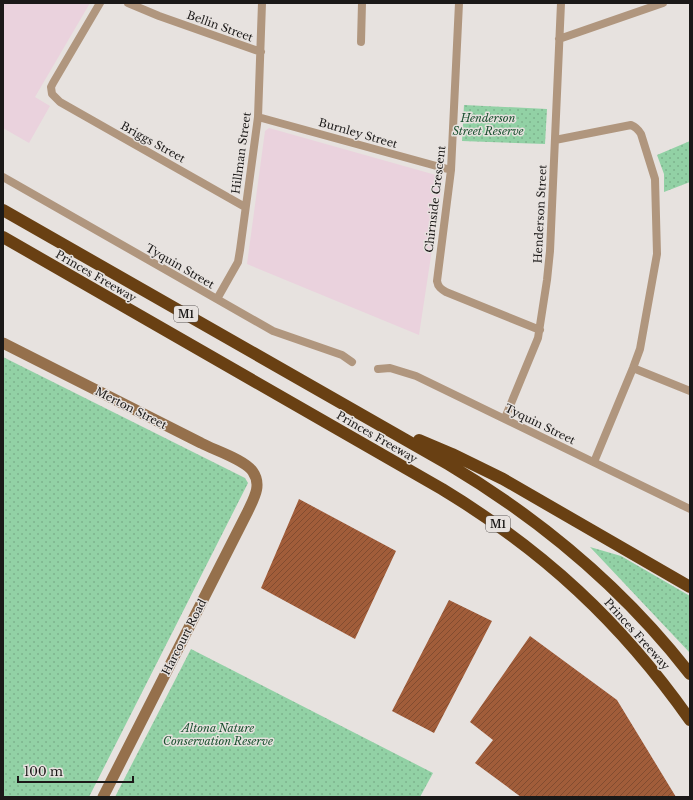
<svg xmlns="http://www.w3.org/2000/svg" width="693" height="800" font-family="'Libre Baskerville',serif">
	<style>
		.education { fill: #ead2dd }
		.green { fill: url(#green-dots) }
		.building { fill: url(#building-hatch) }
		.lines { fill: none; stroke-linecap: round; stroke-linejoin: round }
		.street { stroke: #b0967e; stroke-width: 8 }
		.secondary { stroke: #95704c; stroke-width: 11 }
		.highway { stroke: #694013; stroke-width: 12 }
		.labels { text-anchor: middle; stroke-width: 3; stroke-linejoin: round; paint-order: stroke }
		.shield { fill: #e7e2df; stroke: #585554; stroke-width: 1 }
		.shield-label { font-size: 10px; font-weight: bold; fill: #1b1918 }
		.street-label { font-size: 11px; fill: #1b1918; stroke: #e7e2df }
		.park-label { font-size: 11px; font-style: italic; fill: #1a502f; stroke: #e7e2df }
	</style>
	<defs>
		<pattern id="green-dots" width="8" height="8" patternUnits="userSpaceOnUse"><rect width="8" height="8" fill="#92d1a5"/><path d="M2 2h.1M6 6h.1" fill="none" stroke="#7db38d" stroke-width="1.8" stroke-linecap="round"/></pattern>
		<pattern id="building-hatch" width="6" height="6" patternUnits="userSpaceOnUse"><rect width="6" height="6" fill="#a15d3a"/><path d="M-1 1l2-2M0 6l6-6M5 7l2-2" fill="none" stroke="#824c30"/></pattern>
	</defs>
	<rect width="100%" height="100%" fill="#e7e2df"/>
	<path class="education" d="M3,3h87l-55,94 15,9 -21,37 -26,-15z
		M269,128l174,49 -24,158 -172,-71 18,-133z"/>
	<path class="green" d="M464,105l83,4 -2,35 -83,-3z
		M690,141v41l-26,10v-18l-7,-19z
		M3,357l242,121 3,5 -159,314h-86z
		M590,547l31,9 69,40v57z
		M191,649l242,124 -13,24h-305z"/>
	<path class="building" d="M299,499l97,52 -41,88 -94,-51z
		M449,600l43,21 -58,112 -42,-22z
		M530,636l87,64 59,97h-155l-46,-34 18,-23 -23,-18z"/>
	<g class="lines">
		<path class="street" d="M100,3l-47,80 -2,4 1,7 8,8 185,105
			M128,3l31,13 102,36
			M459,3l-8,167 -14,111c1,6 4,8 9,11l94,38
			M559,39l104,-36
			M361,42l1,-39
			M258,117l193,53
			M555,140l76,-15c5,2 7,4 10,9l14,45 2,75 -17,95 -7,19 -39,94
			M3,177l270,154 69,24 10,7
			M217,299l21,-37 2,-12 18,-133 4,-114
			M633,368l57,23
			M378,369l12,-1 26,8 274,133
			M505,418l33,-80 9,-58 3,-29 11,-248"/>
		<path class="secondary" d="M3,343c66,33 132,67 198,100 13,7 45,17 52,29 9,13 1,26 -5,39l-145,286"/>
		<path class="highway" d="M3,210l445,254c94,56 175,124 242,210
			M3,237l439,252c102,62 179,133 248,231
			M419,440l33,14 51,25 187,108"/>
	</g>
	<g class="labels">
		<g class="shield">
			<rect x="174" y="306" width="24" height="16" rx="3"/>
			<rect x="486" y="516" width="24" height="16" rx="3"/>
		</g>
		<g class="shield-label">
			<text x="186" y="318">M1</text>
			<text x="498" y="528">M1</text>
		</g>
		<g class="street-label">
			<text transform="translate(220 26) rotate(20)" y="4">Bellin Street</text>
			<text transform="translate(358 133) rotate(16)" y="4">Burnley Street</text>
			<text transform="translate(153 142) rotate(29)" y="4">Briggs Street</text>
			<text transform="translate(241 153) rotate(-82)" y="4">Hillman Street</text>
			<text transform="translate(435 199) rotate(-83)" y="4">Chirnside Crescent</text>
			<text transform="translate(540 214) rotate(-87)" y="4">Henderson Street</text>
			<text transform="translate(180 266) rotate(30)" y="4">Tyquin Street</text>
			<text transform="translate(96 276) rotate(30)" y="4">Princes Freeway</text>
			<text transform="translate(131 408) rotate(27)" y="4">Merton Street</text>
			<text transform="translate(540 424) rotate(26)" y="4">Tyquin Street</text>
			<text transform="translate(377 437) rotate(30)" y="4">Princes Freeway</text>
			<text transform="translate(637 634) rotate(48)" y="4">Princes Freeway</text>
			<text transform="translate(184 637) rotate(-63)" y="4">Harcourt Road</text>
		</g>
		<g class="park-label">
			<text x="488" y="122">Henderson<tspan x="488" dy="13">Street Reserve</tspan></text>
			<text x="218" y="732">Altona Nature<tspan x="218" dy="13">Conservation Reserve</tspan></text>
		</g>
	</g>
	<rect width="693" height="800" fill="none" stroke="#1b1918" stroke-width="8"/>
	<path d="M18 776v6h115v-6" fill="none" stroke="#1b1918" stroke-width="2"/>
	<text x="24" y="776" font-size="12" fill="#1b1918" stroke="#e7e2df" stroke-width="3" paint-order="stroke">100 m</text>
</svg>
